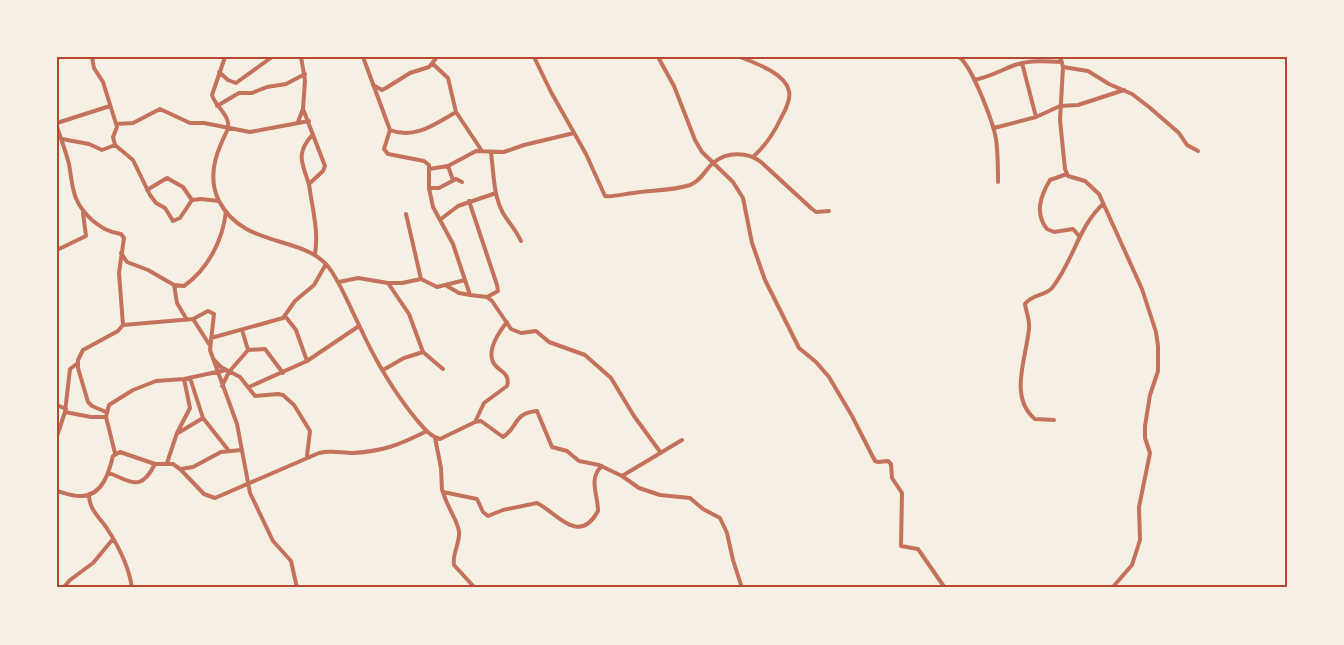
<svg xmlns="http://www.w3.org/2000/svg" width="1344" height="645" font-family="'Roboto Condensed',sans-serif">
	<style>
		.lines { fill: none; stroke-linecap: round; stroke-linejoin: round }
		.minor { stroke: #c5725c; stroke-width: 4 }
		.neatline { fill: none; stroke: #b5482f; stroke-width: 2 }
	</style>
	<rect width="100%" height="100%" fill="#f6efe4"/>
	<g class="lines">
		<path class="minor" d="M92,57l2,11 9,14 14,45 -4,10 2,8 18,15 17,35 6,8 9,5 8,13 7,-3 12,-18
			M225,57l-13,38c3,11 18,20 16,32 -1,6 -5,11 -7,17 -8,18 -11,39 -2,57 26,50 89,32 113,71 11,17 18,35 27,53 15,33 34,66 57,94 7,8 14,18 24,20l35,-17 6,-1 22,16c15,-9 10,-24 34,-26l15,36 15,4 12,10 20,4 23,11 60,-36
			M301,57l4,23 -2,29 22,57 -2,5 -14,13c3,24 10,46 6,70
			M363,57l27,73 -6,19 4,5 36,7 5,4v23l4,19 20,37 17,51 17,2 5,4 19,28 10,4 15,-2 13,11 36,13 26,23 23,38 27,37
			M534,57l17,35 35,62 19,42c9,1 19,-2 28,-3 18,-3 39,-2 57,-8 11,-4 15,-15 23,-22 14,-12 35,-11 48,-1l51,47 4,3 13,-1
			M658,57l16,29 21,54 7,12 31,30 10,16 9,45 13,37 34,68 17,14 13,15 23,39 23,45 3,1 10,-1 3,3 1,14 10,15 -1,53 17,3 27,39
			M740,57c15,6 45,16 49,34 2,8 -4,20 -8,27 -7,15 -15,27 -27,38
			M959,57c13,9 34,65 37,82 2,14 2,29 2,43
			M1060,57l3,10 -3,53 5,49 3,7 17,5 14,13 43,95 14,43 2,14v25l-8,24 -5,31v12l5,15 -11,54 1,33 -8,25 -20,23
			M1022,63l14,54
			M433,64l15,14 8,34 26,39
			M1063,67l25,4 21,13 23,10 17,13 30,26 8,12 11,6
			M219,72l9,8 8,3 36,-26
			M974,80c16,-3 27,-10 41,-15 15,-5 32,-4 47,-3
			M373,85l9,5 4,-2 24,-15 19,-6 8,-10
			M217,106l22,-13h13l15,-6 19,-3 19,-10
			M298,122l5,-13
			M57,123l53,-17
			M116,124l17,-1 27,-14 30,14h14l46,9 59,-11
			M57,127c4,12 9,25 12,37 4,24 3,38 23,56 10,8 16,12 29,14l3,4 -5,35 4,52 -5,6 -35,19 -5,10v8l10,34 4,4 14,6
			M994,128l42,-11 24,-11 18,-1 46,-15
			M390,130c24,10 45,-6 66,-18
			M62,139l27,5 13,6 13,-5
			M491,153c3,20 2,42 12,60 6,10 13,17 18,28
			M448,166l5,14
			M429,169l19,-3 28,-15 28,1 20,-7 50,-12
			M1067,174l-17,6c-9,15 -16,33 -3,49l7,3 19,-3 7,8
			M309,184c-8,-23 -13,-31 4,-50
			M429,188h10l17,-9 6,3
			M147,190l20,-12 16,9 9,13 9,-1 18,2
			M469,201l28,84 1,6 -11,6
			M406,214l15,65
			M441,219l17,-13 38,-13
			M57,250l29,-14 -3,-23
			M121,253l6,9 21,8 26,15 10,1c24,-17 39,-46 42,-75
			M339,282l19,-4 30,5h14l19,-4 16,8 28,-7
			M388,283l21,31 14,38
			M174,285l3,18 10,17
			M447,286l12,7 11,2
			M285,316l11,14 11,31
			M193,319l16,25
			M123,325l70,-6 15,-8 6,3 -4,36 27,74 13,69 23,48 18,20 6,27
			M211,338l72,-20 12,-17 19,-16 12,-21
			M248,350l17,-1 18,24
			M213,359l8,8 19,10 15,19 23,-2 5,1 11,10 16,26 -3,25
			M383,370l21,-12 19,-6 20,17
			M190,378l13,40 26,33
			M222,386l7,-14 19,-22 -6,-20
			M249,387l58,-26 52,-35
			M57,405l9,4
			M65,412l26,5h15
			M1054,420l-19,-1c-27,-22 -8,-63 -6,-91 1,-8 -3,-16 -4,-24 7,-10 20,-8 27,-16 21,-26 26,-61 51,-84
			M475,422l9,-19 23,-17c4,-14 -9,-14 -14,-24 -6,-13 6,-30 14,-40
			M178,433l25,-15
			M57,436l8,-24 5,-43 8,-6
			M435,438l6,30 1,22 1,2 34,7 6,13 5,4 15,-6 34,-7c20,10 42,43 61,8 0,-16 -10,-33 4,-45
			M115,453l-9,-36 3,-12 24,-15 23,-9 28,-2 42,-9
			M167,463l10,-30 13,-25 -6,-29
			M181,469l12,-2 28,-15 20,-2
			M109,473c25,10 32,18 46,-9
			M622,476l17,12 21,7 30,3 13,11 17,9 7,15 6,27 9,28
			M57,491c8,2 17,6 25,5 21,-1 27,-24 31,-40l7,-4 35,12h18l7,5 24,25 11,4 104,-45c12,-3 22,0 34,0 31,-2 46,-8 74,-22
			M443,492c3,13 16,31 16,40 1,12 -7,21 -5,33l21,23
			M89,494c0,15 9,22 17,33 12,18 23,40 26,61
			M63,588l7,-8 23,-17 20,-24"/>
	</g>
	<rect width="1344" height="645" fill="none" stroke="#f6efe4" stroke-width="117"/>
	<rect x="58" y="58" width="1228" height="528" class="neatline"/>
</svg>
